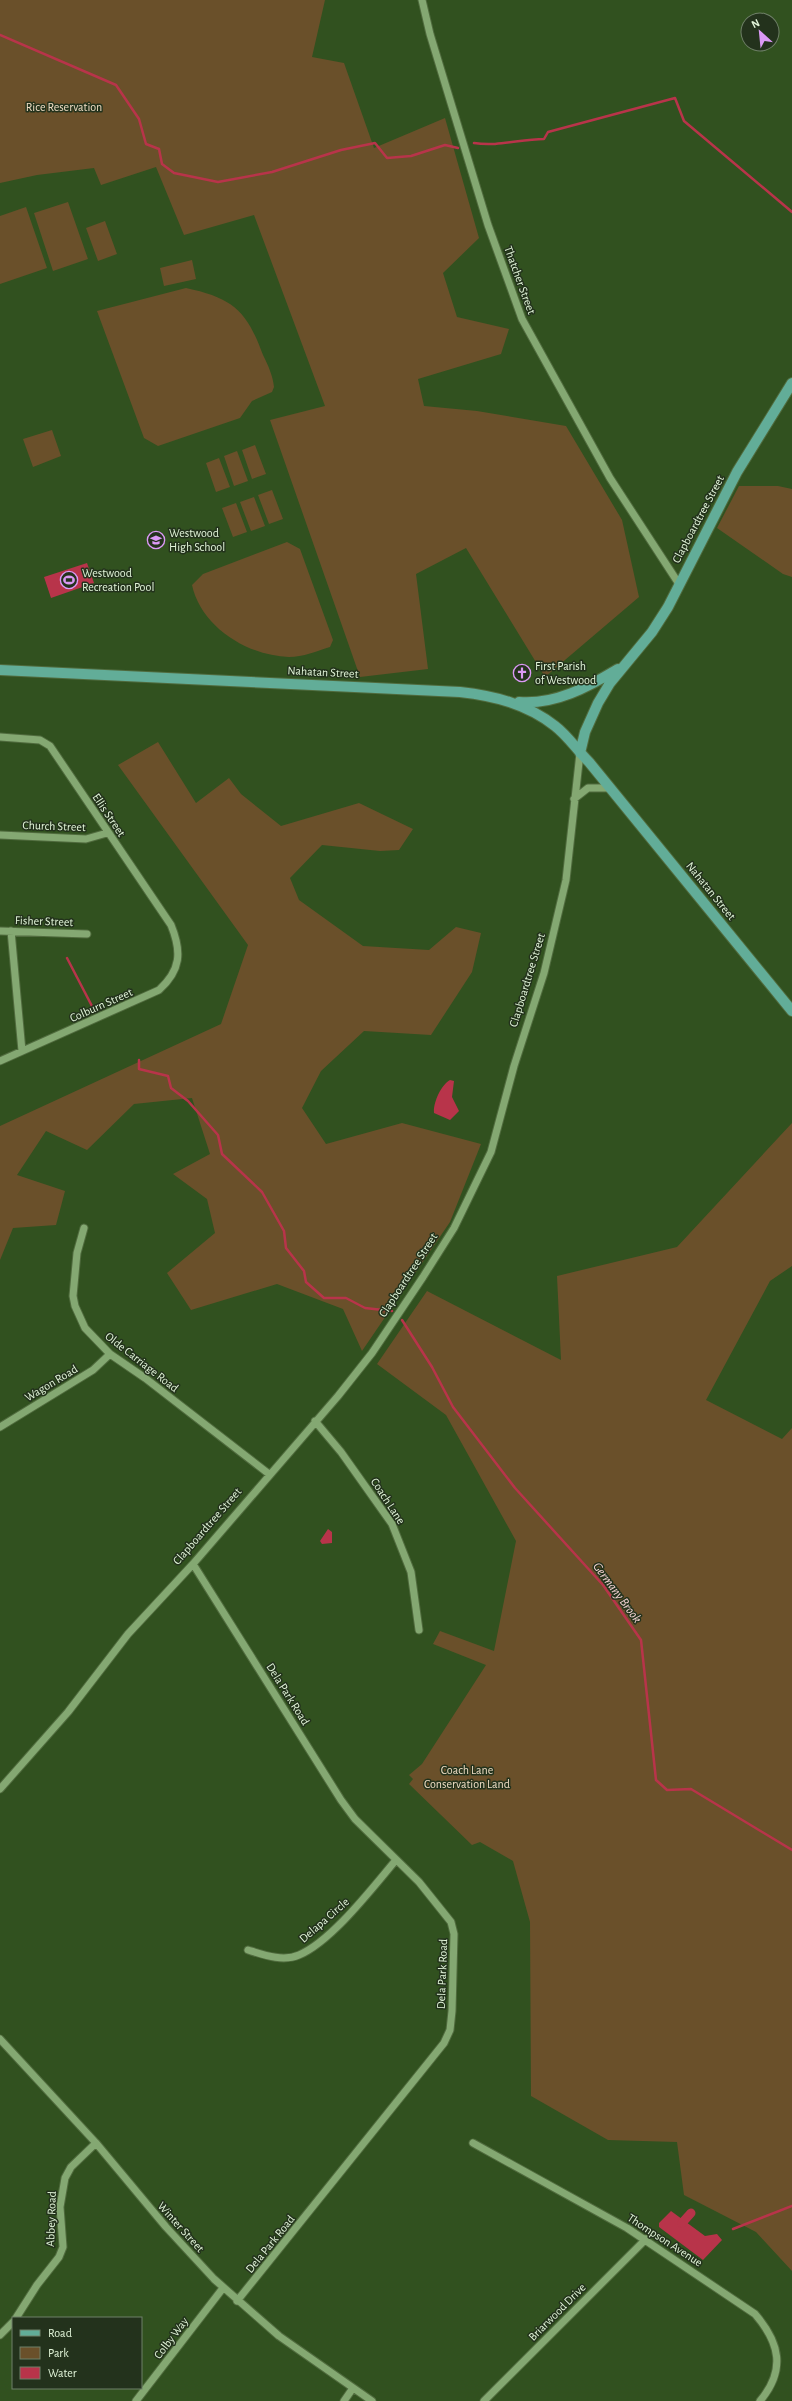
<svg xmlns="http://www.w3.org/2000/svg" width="792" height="2401" font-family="'Alegreya Sans',sans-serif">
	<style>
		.green { fill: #6a502a }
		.water { fill: #b8344a }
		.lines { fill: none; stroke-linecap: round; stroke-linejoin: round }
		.stream { stroke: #b8344a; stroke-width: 2.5 }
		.canal { stroke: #b8344a; stroke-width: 9 }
		.minor-casing { stroke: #506b3e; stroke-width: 9 }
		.major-casing { stroke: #506b3e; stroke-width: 12 }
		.minor { stroke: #84a872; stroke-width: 7 }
		.major { stroke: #62ad98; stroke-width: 10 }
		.labels { text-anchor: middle; stroke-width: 3; stroke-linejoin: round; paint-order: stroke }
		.park-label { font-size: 12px; fill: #f0ddc4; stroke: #23321c }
		.street-label { font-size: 12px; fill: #e2f5d9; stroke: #23321c }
		.poi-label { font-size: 12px; fill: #e2f5d9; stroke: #23321c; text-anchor: start }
		.water-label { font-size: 13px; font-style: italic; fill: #f8d5d6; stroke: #23321c }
	</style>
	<rect width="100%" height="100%" fill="#31511f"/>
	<path class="green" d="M0,0h325l-13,57 32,6 30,85 71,-30 34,120 -36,35 14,44 52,12 -8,25 -83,25 6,27 53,5 89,15 56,94 17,77 -94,80 -79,-129 -50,26 12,95 -68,8 -90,-257 55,-14 -71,-191 -70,20 -28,-68 -55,18 -7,-17 -57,7 -37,8z
		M68,202l20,57 -35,12 -19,-58z
		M26,207l21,61 -47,16v-68z
		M105,221l12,33 -19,7 -12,-33z
		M192,260l4,19 -32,7 -4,-18z
		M186,288c47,10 61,23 77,67 5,10 10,21 11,32l-2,5 -20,9 -12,17 -82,28 -14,-8 -47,-127z
		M52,430l9,26 -28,11 -10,-28z
		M255,445l11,29 -14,5 -10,-29z
		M237,451l11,30 -14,5 -10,-30z
		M219,458l11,29 -14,5 -10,-29z
		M739,486h39l14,3v88l-9,-3 -66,-46z
		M272,490l11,29 -14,5 -11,-29z
		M254,497l11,29 -14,5 -11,-29z
		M236,503l11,29 -14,5 -11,-29z
		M287,542l13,7 33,91 -3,7c-13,4 -27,10 -41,10 -41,-1 -88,-30 -97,-72l11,-11z
		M158,742l38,61 33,-25 12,16 40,32 78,-23 54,26 -14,21 -19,1 -58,-6 -32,33 9,22 64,46 66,4 27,-23 25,6 -9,39 -41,63 -67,-4 -43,40 -19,37 24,36 76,-21 79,21 -31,78 -88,129 -19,-42 -66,-25 -86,26 -24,-37 48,-40 -8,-34 -34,-25 37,-20 -18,-56 -58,6 -47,46 -41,-19 -29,44 48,16 -9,34 -43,3 -13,32v-134l221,-102 27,-79 -130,-180z
		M792,1123v143l-22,15 -64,119 76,39 10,-11v843l-36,-39 -72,-37 -7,-53 -69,-2 -77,-44 -1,-174 -17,-61 -33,-19 -8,3 -63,-61 4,-5 -4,-4 13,-11 64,-99 -53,-21 7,-13 54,20 22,-110 -70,-126 -69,-51 50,-73 134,69 -4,-84 120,-29z"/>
	<path class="water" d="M87,563l7,20 -43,15 -7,-21z
		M450,1080l4,1 -2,16 7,14 -9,9 -16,-7c-1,-10 7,-28 16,-33z
		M328,1529l4,3v11l-10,1 -2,-3z
		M671,2211l34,25 12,-2 5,6 -19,20 -44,-33v-4z"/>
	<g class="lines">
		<path class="stream" d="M0,35l116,50 23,34 7,25 13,5 3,15 12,9 44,9 54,-10 69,-22 34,-7 12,15 24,-2 34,-11 13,3
			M474,143c24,4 46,-4 70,-4l4,-7 127,-34 9,23 108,91
			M67,958l27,52
			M139,1060v9l29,7 3,12 17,13 30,34 4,19 40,38 22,39 2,17 18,23 2,11 18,16h22l19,10 27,3
			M402,1320l30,47 21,40 62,81 88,97 38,55 15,140 11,10 24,-1 101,61
			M733,2229l59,-23"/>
		<path class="canal" d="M682,2223l9,-10"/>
		<defs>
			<path id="minor" d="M422,0l8,34 58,191 34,94 88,159 69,106
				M0,737l40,3 10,6 121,179c11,27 10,45 -12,65l-159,71
				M574,799l14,-11h21
				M0,835l86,4 21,-6
				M0,931l87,3
				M11,931l11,120
				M84,1228l-7,25 -4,43 2,10 10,22 25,26 35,24 124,96
				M315,1421l26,31 51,72 19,48 8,58
				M0,1427l93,-57 17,-16
				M193,1564l148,236 14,19 64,63 32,40 3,12 -2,77 -2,19 -6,13 -207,258
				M0,1789l68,-77 60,-78 65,-70 145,-168 34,-43 51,-76 31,-49 37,-76 23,-86 30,-93 22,-93 14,-127
				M248,1950c16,5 35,12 51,5 33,-14 74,-68 97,-95
				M0,2039l96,104 70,84 48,52 65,57 93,65
				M473,2143l154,85 128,86c25,29 31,56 5,87
				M16,2318l21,-33 22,-28 4,-10 -3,-40 5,-29 6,-11 25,-24
				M0,2335l13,-13
				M136,2401l87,-113
				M344,2401l9,-13
				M484,2401l162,-162"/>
			<path id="major" d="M0,670l460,22c35,4 67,12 95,34 13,10 22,24 34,36l203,249
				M519,702c36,3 69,-15 99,-33
				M580,753l5,-21 13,-29 12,-20 42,-51 16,-25 69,-135 55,-89"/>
		</defs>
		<use href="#minor" class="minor-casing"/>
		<use href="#major" class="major-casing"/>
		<use href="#minor" class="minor"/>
		<use href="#major" class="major"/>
	</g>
	<defs>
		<symbol id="school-ring" viewBox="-11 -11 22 22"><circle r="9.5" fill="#23321c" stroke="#db99f5" stroke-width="1.5"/><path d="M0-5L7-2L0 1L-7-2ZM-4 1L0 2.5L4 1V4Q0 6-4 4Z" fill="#db99f5"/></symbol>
		<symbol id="stadium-ring" viewBox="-11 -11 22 22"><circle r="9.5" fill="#23321c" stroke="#db99f5" stroke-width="1.5"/><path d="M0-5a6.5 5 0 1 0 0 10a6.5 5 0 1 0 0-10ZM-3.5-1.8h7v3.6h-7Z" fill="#db99f5"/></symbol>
		<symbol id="church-ring" viewBox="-11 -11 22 22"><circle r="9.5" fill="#23321c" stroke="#db99f5" stroke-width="1.5"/><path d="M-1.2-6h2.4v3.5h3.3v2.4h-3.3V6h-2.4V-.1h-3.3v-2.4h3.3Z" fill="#db99f5"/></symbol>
	</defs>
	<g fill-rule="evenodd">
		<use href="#school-ring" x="146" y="530" width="20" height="20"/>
		<use href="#stadium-ring" x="59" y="570" width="20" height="20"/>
		<use href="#church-ring" x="512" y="663" width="20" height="20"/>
	</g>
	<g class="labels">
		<g class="park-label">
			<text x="64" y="111">Rice Reservation</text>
			<text x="467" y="1774">Coach Lane<tspan x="467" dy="14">Conservation Land</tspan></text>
		</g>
		<g class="street-label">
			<text transform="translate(520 280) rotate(70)" y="4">Thatcher Street</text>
			<text transform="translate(698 519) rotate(-62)" y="4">Clapboardtree Street</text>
			<text transform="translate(323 672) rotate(3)" y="4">Nahatan Street</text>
			<text transform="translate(109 815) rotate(56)" y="4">Ellis Street</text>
			<text transform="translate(54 826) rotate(2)" y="4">Church Street</text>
			<text transform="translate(711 891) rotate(51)" y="4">Nahatan Street</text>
			<text transform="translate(44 921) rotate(2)" y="4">Fisher Street</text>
			<text transform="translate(527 980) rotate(-73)" y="4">Clapboardtree Street</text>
			<text transform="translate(101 1005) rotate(-24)" y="4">Colburn Street</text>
			<text transform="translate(408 1275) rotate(-57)" y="4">Clapboardtree Street</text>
			<text transform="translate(142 1362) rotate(38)" y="4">Olde Carriage Road</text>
			<text transform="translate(51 1383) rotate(-31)" y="4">Wagon Road</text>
			<text transform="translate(388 1501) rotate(57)" y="4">Coach Lane</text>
			<text transform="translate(207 1526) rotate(-49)" y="4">Clapboardtree Street</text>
			<text transform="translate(288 1694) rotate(58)" y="4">Dela Park Road</text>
			<text transform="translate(324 1920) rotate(-41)" y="4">Delapa Circle</text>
			<text transform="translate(442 1974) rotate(-88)" y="4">Dela Park Road</text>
			<text transform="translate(51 2219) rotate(-88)" y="4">Abbey Road</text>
			<text transform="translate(181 2227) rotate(48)" y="4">Winter Street</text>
			<text transform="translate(665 2240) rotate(33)" y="4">Thompson Avenue</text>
			<text transform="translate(270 2244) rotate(-51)" y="4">Dela Park Road</text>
			<text transform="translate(557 2312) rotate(-45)" y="4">Briarwood Drive</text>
			<text transform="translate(171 2338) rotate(-53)" y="4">Colby Way</text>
		</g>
		<g class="poi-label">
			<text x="169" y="537">Westwood<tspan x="169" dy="14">High School</tspan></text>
			<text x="82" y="577">Westwood<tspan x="82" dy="14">Recreation Pool</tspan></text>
			<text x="535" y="670">First Parish<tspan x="535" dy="14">of Westwood</tspan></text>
		</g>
		<g class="water-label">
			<text transform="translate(618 1592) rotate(53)" y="5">Germany Brook</text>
		</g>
	</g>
	<rect x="12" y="2317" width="130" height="72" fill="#23321c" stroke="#6f8068"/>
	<rect x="20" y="2330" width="20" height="6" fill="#62ad98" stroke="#6f8068"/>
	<text x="48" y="2337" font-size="12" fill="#e2f5d9">Road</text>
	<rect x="20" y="2347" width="20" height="12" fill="#6a502a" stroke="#6f8068"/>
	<text x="48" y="2357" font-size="12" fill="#e2f5d9">Park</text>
	<rect x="20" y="2367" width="20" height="12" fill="#b8344a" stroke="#6f8068"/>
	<text x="48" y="2377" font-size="12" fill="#e2f5d9">Water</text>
	<g transform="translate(760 32) rotate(333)"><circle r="19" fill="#23321c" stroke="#6f8068"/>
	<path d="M0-3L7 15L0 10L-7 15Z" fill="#db99f5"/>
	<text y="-6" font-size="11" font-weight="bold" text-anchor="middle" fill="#e2f5d9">N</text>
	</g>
</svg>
